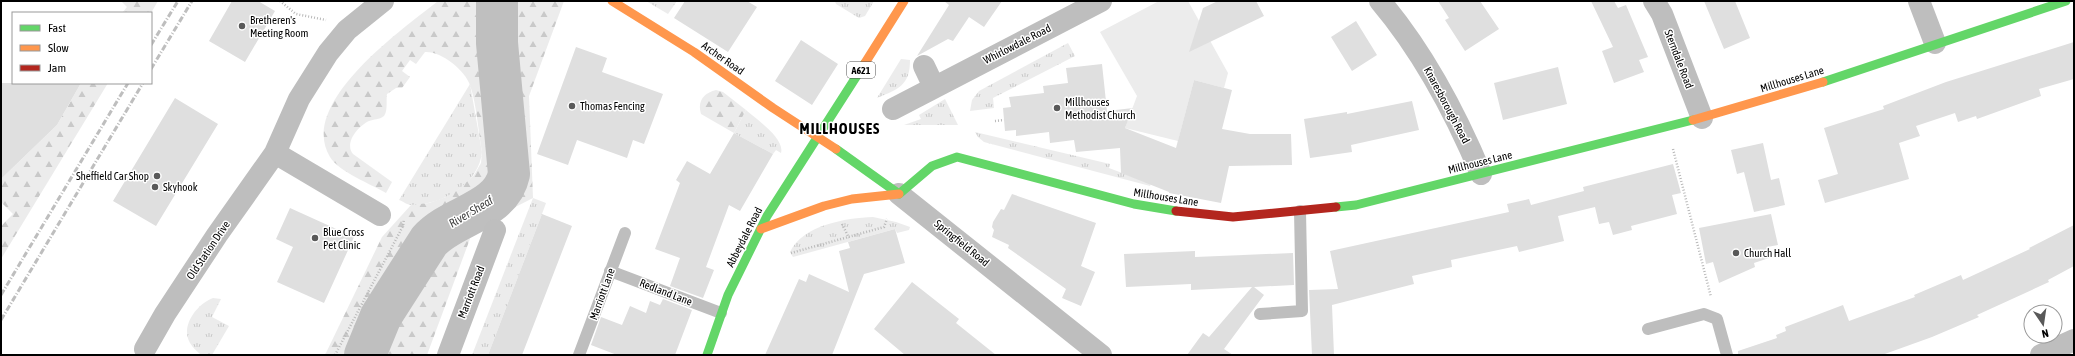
<svg xmlns="http://www.w3.org/2000/svg" width="2075" height="356" font-family="'Asap Condensed',sans-serif">
	<style>
		.grass { fill: url(#grass-tufts) }
		.forest { fill: url(#forest-firs) }
		.green { fill: #ececec }
		.lines { fill: none; stroke-linecap: round; stroke-linejoin: round }
		.river { stroke: #bfbfbf; stroke-width: 42 }
		.building { fill: #dfdfdf }
		.path { stroke: #b9b9b9; stroke-width: 2.5; stroke-dasharray: 1 2; stroke-linecap: butt }
		.lane { stroke: #bebebe; stroke-width: 12 }
		.street { stroke: #bebebe; stroke-width: 22 }
		.fast { stroke: #63d668; stroke-width: 9 }
		.slow { stroke: #ff974d; stroke-width: 9 }
		.jam { stroke: #b3261e; stroke-width: 9 }
		.rail { stroke: #bebebe; stroke-width: 3; stroke-dasharray: 6 2 1 2; stroke-linecap: butt }
		.poi-dot { fill: #595959; stroke: #fff; stroke-width: 1.5 }
		.labels { text-anchor: middle; stroke-width: 3; stroke-linejoin: round; paint-order: stroke }
		.shield { fill: #fff; stroke: #4c4c4c; stroke-width: 1 }
		.shield-label { font-size: 10px; font-weight: bold; fill: #000 }
		.poi-label { font-size: 11px; fill: #000; stroke: #fff; text-anchor: start }
		.street-label { font-size: 11px; fill: #000; stroke: #fff }
		.water-label { font-size: 12px; font-style: italic; fill: #444; stroke: #fff }
		.district-label { font-size: 15px; font-weight: bold; letter-spacing: 1px; fill: #000; stroke: #fff }
	</style>
	<defs>
		<pattern id="grass-tufts" width="24" height="20" patternUnits="userSpaceOnUse"><rect width="24" height="20" fill="#ececec"/><path d="M3 7l-1-3M5 7V3M7 7l1-3M15 17l-1-3M17 17v-4M19 17l1-3" fill="none" stroke="#c9c9c9"/></pattern>
		<pattern id="forest-firs" width="22" height="20" patternUnits="userSpaceOnUse"><rect width="22" height="20" fill="#ececec"/><path d="M5 1l3.5 6h-7zM16 11l3.5 6h-7z" fill="#c9c9c9"/></pattern>
	</defs>
	<rect width="100%" height="100%" fill="#fff"/>
	<path class="grass" d="M646,1h31l-9,13z
		M835,1h39l-9,15 -6,2 -23,-14z
		M1068,43l7,13 -82,42 1,10 -24,3 2,-11 7,-9z
		M901,59l9,1c0,26 -12,29 -33,38z
		M470,84l12,68c-3,29 -32,48 -59,52 -4,0 -9,2 -12,1 -4,0 -8,-4 -12,-5z
		M945,99l13,26h-54l17,-6 -2,-4z
		M746,110c10,9 39,28 35,43l-5,-3 -3,4 -39,-21z
		M975,132l135,32 -1,4 42,16 -1,2 -166,-44 -6,-5z
		M533,198l13,5 -4,11 -54,141h-16z
		M873,217l23,5 14,5 -1,3 -12,3 -2,-4 -102,28 -3,-5c13,-27 56,-34 83,-35z
		M213,298l8,1 -9,18 17,9 -17,29h-11c-4,-4 -8,-7 -11,-12 -10,-17 7,-39 23,-45z"/>
	<path class="forest" d="M121,1h37l-7,12h-29l5,-6z
		M438,1h126l-35,95 4,102 -59,30 -47,127h-102l57,-118 29,-32 18,-2 17,-6 13,-8 15,-14 7,-12 1,-11c-4,-22 -5,-46 -12,-67 -5,-15 -29,-34 -45,-33l-9,12 -6,-4 -8,11 8,6 -8,11h-6l-9,6c-1,6 1,17 -3,22 -5,4 -10,3 -15,5 -11,5 -25,22 -16,33l39,28 -6,11c-15,-9 -47,-21 -56,-36 -33,-54 73,-128 108,-156z
		M81,83h27l-107,176v-33l12,-12 -12,-12v-23l56,-54z
		M716,90l7,2 23,18 -12,23 -33,-19c-4,-13 3,-21 15,-24z"/>
	<path class="green" d="M1159,1h29l40,72 -4,15 -30,-8 -16,61 -53,-13 12,-32 -37,-64z"/>
	<g class="lines">
		<path class="river" d="M365,355l16,-39 48,-75c23,-26 72,-29 80,-67l-12,-131v-42"/>
	</g>
	<path class="building" d="M232,1h26l17,10 -30,51 -36,-21z
		M685,1h62l10,6 -29,45 -54,-34z
		M944,1h58l-18,26 -15,-10 -16,24 -5,-2 -31,17 32,-51z
		M1218,1h38l8,15 -75,36 14,-44z
		M1438,1h42l19,28 -34,22 -20,-31 4,-2z
		M1591,1h23l4,7 8,-3 22,52 -9,3 5,12 -30,11 -12,-32 11,-4z
		M1704,1h31l15,37 -26,11z
		M1356,21l21,34 -25,16 -21,-34z
		M801,40l37,24 -26,41 -37,-24z
		M2074,42v37l-35,10 2,7 -64,23 -1,-3 -18,6 -3,-9 -39,13 4,10 -21,7 10,36 -84,24 -7,-23 20,-6 -14,-46 60,-19 -1,-3 63,-24z
		M576,47l31,11 -5,14 61,22 -19,50 -11,-4 -6,18 -50,-18 -9,25 -31,-11z
		M1102,64l5,47 26,-3 -8,20 51,20 18,-68 38,10 -10,39 28,5h41l1,31 -63,1 -8,37 -52,-10v-1l-48,-19 -1,-25 -44,4 -2,-12 -24,3 -1,-11 -33,4v-6l-11,1 -2,-23 8,-1 -2,-10 35,-4 -1,-7 25,-3 -2,-15z
		M1558,67l9,37 -64,16 -9,-37z
		M1,83h80l-24,42 -56,54z
		M175,98l43,26 -62,102 -43,-25z
		M1412,101l7,29 -68,15 1,7 -42,6 -6,-39 43,-7v2z
		M734,133l39,21 -33,57 -11,-6 -23,62 8,3 -11,28 -33,-12 10,-28 -25,-9 25,-66 -4,-3 11,-19 23,13z
		M1763,143l8,37 8,-2 6,27 -31,7 -10,-40 -7,2 -6,-24z
		M1673,164l8,29 -9,2 5,19 -46,12 1,4 -19,5 -4,-13 -10,2 -4,-17 -37,9 6,25 -45,11 -2,-6 -66,14 1,7 -40,9 2,8 -82,21 2,50h-22l-3,-65 29,-1 -8,-38 179,-39 -2,-8 22,-5 2,6 53,-14 -1,-4z
		M1012,194l84,29 -15,43 14,6 -14,34 -19,-8 4,-9 -58,-41 1,-3 -17,-8 2,-7 -2,-3 1,-5 8,-13 3,1z
		M290,208l64,29 -30,66 -47,-21 16,-35 -17,-8z
		M542,214l30,12 -50,129h-34z
		M1771,214l7,31 -11,2 2,11 -15,5 1,4 -36,16 -6,-21 -7,2 -7,-36z
		M2074,225v41l-26,14 1,2 -72,33 2,2 -47,20 -50,18h-144v-4l39,-13 -1,-3 10,-4 -1,-4 58,-22 6,16 66,-24 -1,-2 47,-20 2,5 67,-31 -1,-1z
		M895,229l10,34 -41,11 -32,81h-67l34,-76 7,3 3,-8 40,18 -10,-41 11,-3 -2,-6z
		M1195,251v6l98,-4 1,32 -40,2 10,8 -40,54 9,6h-46l16,-22 6,4 43,-50 -61,3v-6l-65,3 -2,-33z
		M912,282l47,37 -3,4 40,32h-91l-31,-26z
		M663,299l29,11 -17,45h-58l-26,-10 10,-28 21,8 8,-19 16,7 4,-12 10,4z"/>
	<g class="lines">
		<path class="path" d="M280,1l16,13 30,6
			M995,121l9,-1
			M1673,149l38,148
			M842,224l7,14
			M791,253l93,-26 3,-8
			M335,355l68,-129 1,-7"/>
		<path class="lane" d="M610,271l111,42
			M1260,314l42,-3 -2,-100
			M1648,329l56,-15 13,5 10,36
			M579,355l46,-122"/>
		<path class="street" d="M1380,1c44,52 75,111 101,173
			M1654,1l8,13 40,104
			M1919,1l16,42
			M924,66l10,21
			M893,109l208,-108
			M275,153l105,62
			M899,194l202,161
			M145,349l20,-35 52,-79 58,-82 24,-54 29,-46 19,-23 36,-29
			M448,355l47,-125
			M2041,355l33,-15"/>
		<path class="fast" d="M1823,82l243,-81
			M836,149l63,45 33,-28 25,-9 177,47 42,7
			M1336,207l20,-2 337,-85
			M707,355l21,-60 39,-79 98,-153"/>
		<path class="slow" d="M612,1l82,51 79,56 63,41
			M865,63l39,-62
			M1693,120l130,-38
			M761,229l63,-23 28,-7 47,-5"/>
		<path class="jam" d="M1176,211l57,6 103,-10"/>
		<path class="rail" d="M151,45l27,-44
			M151,69l41,-68
			M1,295l127,-212
			M1,320l142,-237"/>
	</g>
	<g class="poi-dot">
		<circle cx="242" cy="26" r="4"/>
		<circle cx="572" cy="106" r="4"/>
		<circle cx="1057" cy="108" r="4"/>
		<circle cx="157" cy="176" r="4"/>
		<circle cx="155" cy="187" r="4"/>
		<circle cx="315" cy="238" r="4"/>
		<circle cx="1736" cy="253" r="4"/>
	</g>
	<g class="labels">
		<rect class="shield" x="847" y="62" width="28" height="16" rx="3"/>
		<g class="shield-label">
			<text x="861" y="74">A621</text>
		</g>
		<g class="poi-label">
			<text x="250" y="24">Bretheren's<tspan x="250" dy="13">Meeting Room</tspan></text>
			<text x="1065" y="106">Millhouses<tspan x="1065" dy="13">Methodist Church</tspan></text>
			<text x="580" y="110">Thomas Fencing</text>
			<text x="149" y="180" text-anchor="end">Sheffield Car Shop</text>
			<text x="163" y="191">Skyhook</text>
			<text x="323" y="236">Blue Cross<tspan x="323" dy="13">Pet Clinic</tspan></text>
			<text x="1744" y="257">Church Hall</text>
		</g>
		<g class="street-label">
			<text transform="translate(1017 44) rotate(-27)" y="4">Whirlowdale Road</text>
			<text transform="translate(723 58) rotate(35)" y="4">Archer Road</text>
			<text transform="translate(1679 59) rotate(69)" y="4">Sterndale Road</text>
			<text transform="translate(1792 79) rotate(-17)" y="4">Millhouses Lane</text>
			<text transform="translate(1447 105) rotate(62)" y="4">Knaresborough Road</text>
			<text transform="translate(1480 162) rotate(-14)" y="4">Millhouses Lane</text>
			<text transform="translate(1166 197) rotate(9)" y="4">Millhouses Lane</text>
			<text transform="translate(744 237) rotate(-63)" y="4">Abbeydale Road</text>
			<text transform="translate(962 243) rotate(39)" y="4">Springfield Road</text>
			<text transform="translate(208 250) rotate(-56)" y="4">Old Station Drive</text>
			<text transform="translate(471 292) rotate(-69)" y="4">Marriott Road</text>
			<text transform="translate(666 292) rotate(21)" y="4">Redland Lane</text>
			<text transform="translate(602 294) rotate(-70)" y="4">Marriott Lane</text>
		</g>
		<g class="water-label">
			<text transform="translate(471 212) rotate(-31)" y="4">River Sheaf</text>
		</g>
		<g class="district-label">
			<text x="840" y="134">MILLHOUSES</text>
		</g>
	</g>
	<rect width="2075" height="356" fill="none" stroke="#000000" stroke-width="4"/>
	<rect x="12" y="12" width="140" height="72" fill="#ffffff" stroke="#999999"/>
	<rect x="20" y="25" width="20" height="6" fill="#63d668" stroke="#999999"/>
	<text x="48" y="32" font-size="12" fill="#000000">Fast</text>
	<rect x="20" y="45" width="20" height="6" fill="#ff974d" stroke="#999999"/>
	<text x="48" y="52" font-size="12" fill="#000000">Slow</text>
	<rect x="20" y="65" width="20" height="6" fill="#b3261e" stroke="#999999"/>
	<text x="48" y="72" font-size="12" fill="#000000">Jam</text>
	<g transform="translate(2043 324) rotate(167)"><circle r="19" fill="#ffffff" stroke="#999999"/>
	<path d="M0-3L7 15L0 10L-7 15Z" fill="#595959"/>
	<text y="-6" font-size="11" font-weight="bold" text-anchor="middle" fill="#000000">N</text>
	</g>
</svg>
